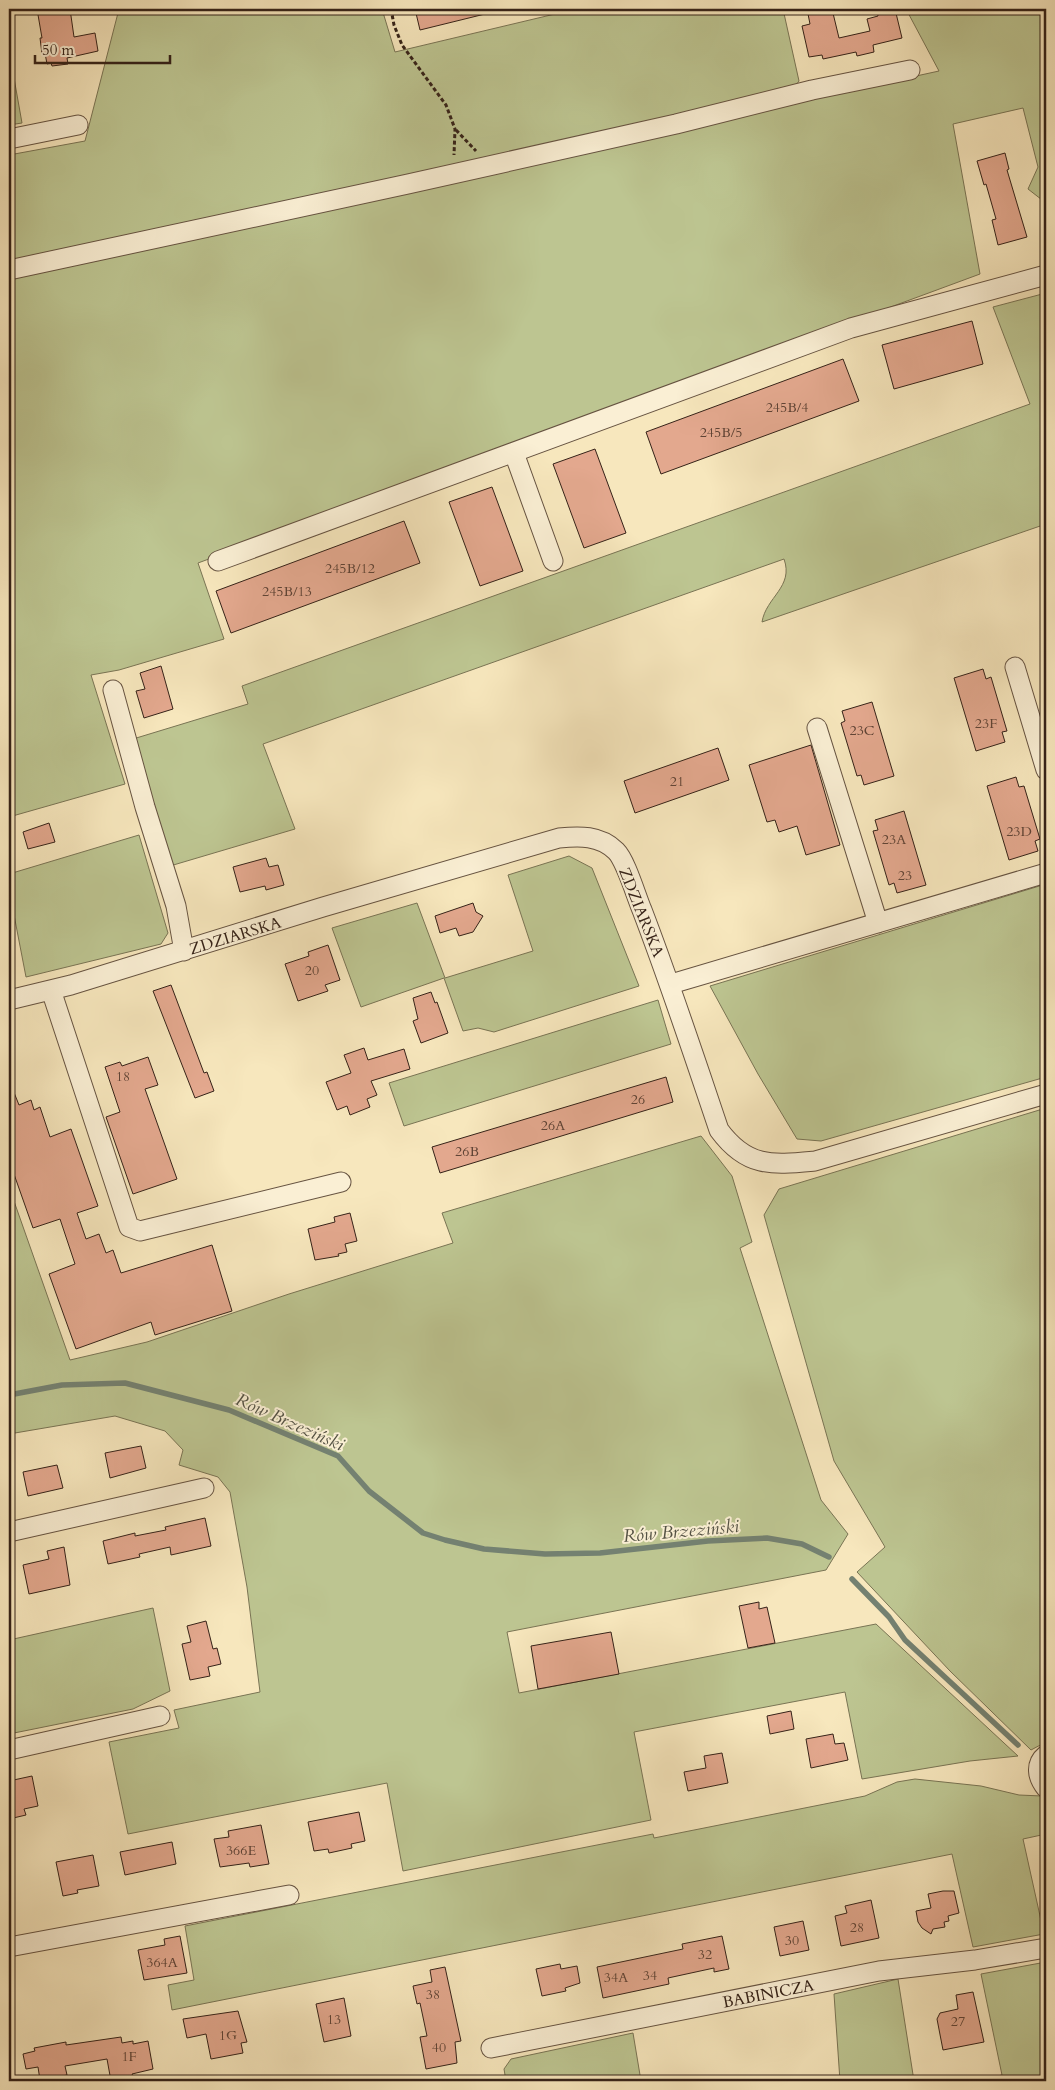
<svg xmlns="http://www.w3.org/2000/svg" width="1055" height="2090" font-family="Cardo,serif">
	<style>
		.green { fill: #bdc591; stroke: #797454 }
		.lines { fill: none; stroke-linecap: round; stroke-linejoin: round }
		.stream { stroke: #748171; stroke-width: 5.5 }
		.building { fill: #e3a88e; stroke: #352218 }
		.minor-casing { stroke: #665341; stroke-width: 21 }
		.path { stroke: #352218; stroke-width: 3; stroke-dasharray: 4 2.5; stroke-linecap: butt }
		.minor { stroke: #faefd4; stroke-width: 19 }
		.labels { text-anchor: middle; stroke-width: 4; stroke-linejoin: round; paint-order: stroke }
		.number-label { font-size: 14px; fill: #604436 }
		.street-label { font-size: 16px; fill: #352218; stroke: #faefd4 }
		.water-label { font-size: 18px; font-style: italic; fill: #545244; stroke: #faefd4 }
	</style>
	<rect width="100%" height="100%" fill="#f7e7bd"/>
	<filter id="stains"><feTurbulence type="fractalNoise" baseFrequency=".004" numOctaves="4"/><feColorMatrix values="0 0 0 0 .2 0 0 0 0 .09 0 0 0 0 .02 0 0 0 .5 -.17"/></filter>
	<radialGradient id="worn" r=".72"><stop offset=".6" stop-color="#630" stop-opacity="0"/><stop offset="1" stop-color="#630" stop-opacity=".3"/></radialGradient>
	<path class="green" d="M119,9h263l13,43 181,-43h207l16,72 -6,8 -784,174v-108l76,-14z
		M906,9h140v194l-18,-14 10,-22 -15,-59 -70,16 27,150 -782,289 26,76 -105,31 -28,5 34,109 -116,33v-542l930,-204z
		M9,50l13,73 -13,2z
		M1046,293v231l-284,98c4,-25 32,-35 22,-63l-521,185 32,85 -125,37 -37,-127 115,-35 -6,-18 788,-282 -37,-97z
		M139,835l29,98 -7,11 -135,33 -17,-88v-15z
		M569,856l23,12 47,118 -145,46 -16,-4 -15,3 -19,-53 -83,29 -29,-79 85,-25 28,75 88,-27 -25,-76z
		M1046,884v193l-225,64 -24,-2 -39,-65 -48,-88z
		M658,1000l13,44 -267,82 -15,-43z
		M1046,1108v634l-15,8 -81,-79 -93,-99 28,-25 -51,-86 -70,-246 15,-26z
		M701,1136l31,40 20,66 -12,6 81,252 27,34 -22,36 -319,62 12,61 357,-69 142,132 -48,5 -108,18 -17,-87 -211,40 17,88 -248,51 -16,-88 -259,51 -19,-92 70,-14 -5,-18 86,-18 -13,-105 -17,-95 -12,-15 -39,-12 4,-15 -18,-19 -50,-15 -106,18v-247l61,173 77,-18 142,-48 164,-51 -11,-30z
		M153,1608l17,83 -37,18 -124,25v-94z
		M915,1779l66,7 38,9 23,1 4,7v31l-23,5 21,95 -71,13 -21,-93 -780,156 -4,-25 26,-5 -9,-54 468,-92 1,4 211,-42 32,-14z
		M1046,1962v119h-75l31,-6 -21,-101z
		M898,1979l16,102h-74l-6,-87z
		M633,2033l8,48h-135l-2,-12 7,-10z"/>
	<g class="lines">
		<path class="stream" d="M9,1395l53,-10 63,-2 104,27 109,46 31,35 54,42 22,7 39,9 61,5 55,-1 108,-12 59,-3 35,6 27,13
			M852,1579l37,38 16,23 113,105"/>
	</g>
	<path class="building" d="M37,9h33l4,28 21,-4 3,18 -31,7 1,6 -16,2 -1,-3 -4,1 -2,-11 -3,1 -2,-16h2z
		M415,9h69l1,5 -65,16z
		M832,9l7,29 31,-7 -3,-12 11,-3 -1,-7h18l7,29 -29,7 1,7 -17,4 -1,-4 -33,7 -1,-4 -13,2 -7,-31 8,-2 -2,-10z
		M1005,153l4,16 -2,1 20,67 -29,8 -6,-25 4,-1 -10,-35 -2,1 -7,-24z
		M972,321l11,43 -89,25 -12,-44z
		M843,359l16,42 -198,73 -15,-42z
		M595,449l31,84 -42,15 -31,-84z
		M492,487l31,84 -43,15 -31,-84z
		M404,521l16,42 -189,70 -15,-42z
		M161,666l12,43 -29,9 -8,-27 9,-2 -5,-16z
		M983,669l3,10 5,-2 16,54 -5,1 3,10 -29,9 -22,-73z
		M872,702l22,74 -30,9 -3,-10 -4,1 -16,-53 4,-2 -3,-10z
		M811,745l29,100 -34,10 -9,-29 -18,6 -4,-12 -8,2 -18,-57z
		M718,748l11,32 -94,33 -11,-32z
		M1016,777l3,10 5,-1 16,53 -5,2 3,10 -29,9 -22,-74z
		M904,811l22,74 -29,8 -3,-10 -5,2 -16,-54 5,-1 -3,-10z
		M49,823l6,19 -27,7 -5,-17z
		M266,858l3,9 9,-2 6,20 -18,5 -1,-4 -25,6 -7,-25z
		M473,903l3,9 7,4 -10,16 -14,4 -3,-8 -16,5 -5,-17z
		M328,945l12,35 -15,5 3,6 -30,10 -13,-37 24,-8 -1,-4z
		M171,985l33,88 3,-1 7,19 -19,7 -42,-107z
		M431,992l4,11 2,-1 11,31 -27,10 -8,-22 5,-2 -5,-21z
		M364,1048l4,12 36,-11 6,20 -39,12 6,14 -10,4 3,8 -20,8 -3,-9 -10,4 -11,-28 25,-9 -7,-18z
		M148,1057l10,28 -13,4 32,90 -44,15 -27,-77 14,-5 -15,-45 15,-5 2,4z
		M666,1077l7,25 -233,71 -8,-26z
		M9,1080l10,25 12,-5 3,10 6,-3 10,30 21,-8 27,77 -21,7 9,26 13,-5 7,19 7,-3 8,23 91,-28 20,66 -77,24 -4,-13 -75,27 -27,-75 26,-10 -15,-45 -27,9 -24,-68z
		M350,1213l7,28 -12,3 2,8 -9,2 1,2 -24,4 -7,-31 27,-7 -1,-5z
		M141,1446l5,22 -36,10 -5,-25z
		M57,1465l6,23 -35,8 -5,-24z
		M205,1518l6,28 -40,9 -1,-8 -31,7 1,3 -32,7 -5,-23 32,-8v3l31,-6 -1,-3z
		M64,1547l6,38 -41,9 -6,-29 26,-6 -2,-8z
		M759,1602v7l8,-2 8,36 -27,5 -9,-42z
		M206,1621l7,28 4,-1 4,16 -13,3 2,9 -20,4 -8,-36 9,-2 -4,-16z
		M611,1632l8,42 -81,15 -7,-43z
		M791,1711l3,18 -24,5 -3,-18z
		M833,1734l2,10 9,-1 4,17 -37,8 -5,-29z
		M722,1753l6,30 -40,8 -4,-19 22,-4 -2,-12z
		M32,1776l6,30 -14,3 2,6 -17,4v-38z
		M359,1812l6,29 -14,3 1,4 -23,5 -1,-4 -14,2 -6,-29z
		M261,1825l8,39 -19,3 -1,-4 -29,4 -6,-28 15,-2 -1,-6z
		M172,1842l4,22 -51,11 -5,-23z
		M93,1855l6,31 -22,4 1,3 -15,3 -7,-34z
		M943,1891h11l5,22 -11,3 1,5 -5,1 1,5 -12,2 -2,5 -9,-6 -4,-6 -2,-11 15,-3 -3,-14z
		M871,1900l8,38 -38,8 -6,-30 12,-3 -2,-7z
		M803,1921l6,29 -29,6 -6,-29z
		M180,1936l7,37 -43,7 -6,-30 27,-5 -1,-6z
		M722,1936l7,33 -15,3v-4l-46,10 1,6 -66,14 -6,-31 86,-18 -1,-5z
		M560,1964l1,5 16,-3 3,17 -15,5 1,3 -24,5 -6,-27z
		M445,1967l16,74 -6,1 2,21 -31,6 -6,-32 7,-1 -7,-33 -3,1 -4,-18 19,-4 -2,-12z
		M973,1992l11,50 -41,8 -6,-31 3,-6 18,-4 -2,-14z
		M344,1998l7,38 -27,6 -8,-38z
		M238,2011l9,31 -6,1 2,10 -32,6 -5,-25 -19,4 -4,-19z
		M121,2037l1,6 11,-2v3l15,-3 5,28 -21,5 1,2 -4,1v4h-18l-4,-22 -42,7 2,9 -27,5 -2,-13 -12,2 -3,-15 12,-3 -1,-3 32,-6v3z"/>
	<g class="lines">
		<defs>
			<path id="minor" d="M9,139l69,-14
				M9,270l399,-86 268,-60 136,-34 98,-20
				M514,453l39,108
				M218,561l633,-233 195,-53
				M1015,667l31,103
				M113,690l32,117 31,99 8,45
				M817,728l61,195
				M671,984l375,-111
				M51,990l78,237 11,4 201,-49
				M9,1000l62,-15 252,-78 236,-69c20,-2 41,-3 57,13 10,10 20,45 26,59 28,73 52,146 77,220 28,38 53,35 96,31l231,-67
				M9,1532l195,-44
				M9,1750l151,-34
				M1046,1755c-11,9 -9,22 0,33
				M9,1947l280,-52
				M491,2048l388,-77 96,-11 71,-12"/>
		</defs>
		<use href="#minor" class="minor-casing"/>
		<path class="path" d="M391,9l3,16 8,20 44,60 9,24 -1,26
			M456,130l20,21"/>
		<use href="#minor" class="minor"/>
	</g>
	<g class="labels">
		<g class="number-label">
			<text x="787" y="412">245B/4</text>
			<text x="721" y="437">245B/5</text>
			<text x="350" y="573">245B/12</text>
			<text x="287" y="596">245B/13</text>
			<text x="986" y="728">23F</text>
			<text x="862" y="735">23C</text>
			<text x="677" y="786">21</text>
			<text x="1019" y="836">23D</text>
			<text x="894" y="844">23A</text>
			<text x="905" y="880">23</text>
			<text x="312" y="975">20</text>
			<text x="123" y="1081">18</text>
			<text x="638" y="1104">26</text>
			<text x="553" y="1130">26A</text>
			<text x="467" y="1156">26B</text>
			<text x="241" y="1855">366E</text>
			<text x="857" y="1932">28</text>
			<text x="792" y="1945">30</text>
			<text x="705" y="1959">32</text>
			<text x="162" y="1967">364A</text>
			<text x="650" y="1980">34</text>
			<text x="616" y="1982">34A</text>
			<text x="433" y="1999">38</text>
			<text x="334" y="2024">13</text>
			<text x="958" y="2026">27</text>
			<text x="228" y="2040">1G</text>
			<text x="439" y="2052">40</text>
			<text x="129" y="2061">1F</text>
		</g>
		<g class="street-label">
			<text transform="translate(642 912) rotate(68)" y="6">ZDZIARSKA</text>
			<text transform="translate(235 935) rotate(-17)" y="6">ZDZIARSKA</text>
			<text transform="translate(768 1993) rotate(-11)" y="6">BABINICZA</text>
		</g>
		<g class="water-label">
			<text transform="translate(290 1422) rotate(24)" y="6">Rów Brzeziński</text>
			<text transform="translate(681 1531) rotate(-5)" y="6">Rów Brzeziński</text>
		</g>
	</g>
	<rect width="1055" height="2090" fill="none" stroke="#f7e7bd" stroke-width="30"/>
	<rect x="10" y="10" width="1035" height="2070" fill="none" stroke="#352218" stroke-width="2.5"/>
	<rect x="15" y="15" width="1025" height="2060" fill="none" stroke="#352218"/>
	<path d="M35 55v8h135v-8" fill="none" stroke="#352218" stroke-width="2.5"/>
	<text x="42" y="55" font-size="15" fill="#352218" stroke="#faefd4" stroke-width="4" paint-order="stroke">50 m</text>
	<rect width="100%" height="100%" filter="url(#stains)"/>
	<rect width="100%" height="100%" fill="url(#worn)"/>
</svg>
